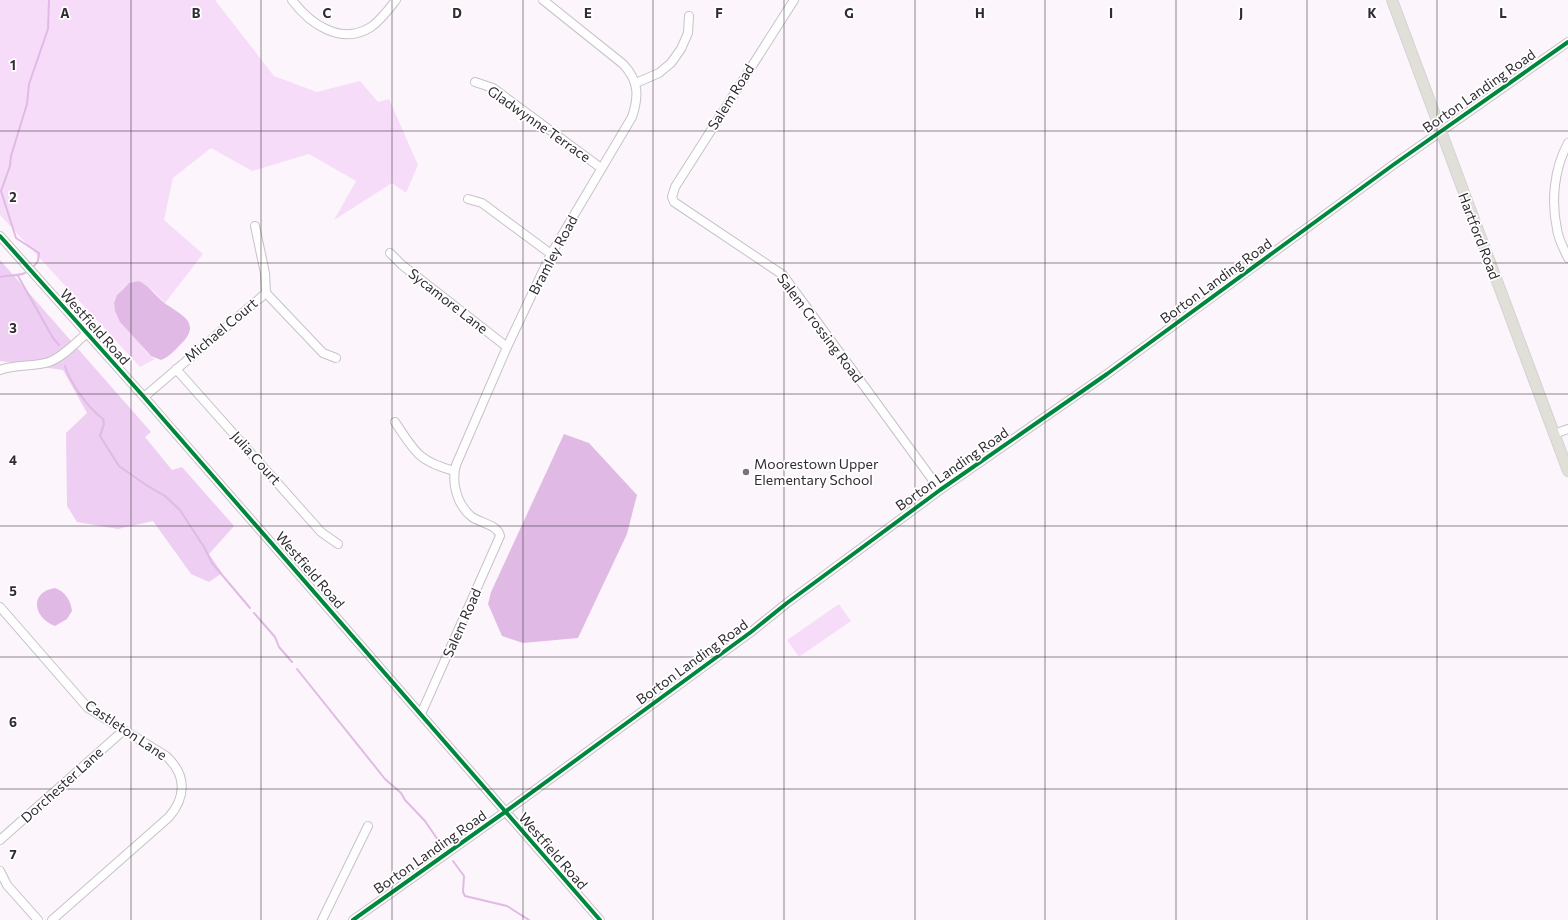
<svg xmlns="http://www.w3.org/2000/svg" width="1568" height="920" font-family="Commissioner,sans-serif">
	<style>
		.green { fill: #f7dcfa }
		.forest { fill: #eecef2 }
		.water { fill: #e0bae4 }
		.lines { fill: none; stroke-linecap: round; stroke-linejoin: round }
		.stream { stroke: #e0bae4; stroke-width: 2 }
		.minor-casing { stroke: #c7c2c7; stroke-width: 10 }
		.major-casing { stroke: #d5d2d5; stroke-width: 12 }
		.minor { stroke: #fffeff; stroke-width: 8 }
		.major { stroke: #e0dfd8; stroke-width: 10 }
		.cycleway-casing { stroke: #fff; stroke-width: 6 }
		.cycleway { stroke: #00873e; stroke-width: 4 }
		.grid { fill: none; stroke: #302c31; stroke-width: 1; stroke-opacity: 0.55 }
		.poi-dot { fill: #777378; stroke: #fff; stroke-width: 1.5 }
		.labels { text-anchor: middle; stroke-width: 3.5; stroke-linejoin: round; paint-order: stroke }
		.street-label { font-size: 14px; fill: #302c31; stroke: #fff }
		.poi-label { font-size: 14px; fill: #302c31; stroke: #fff; text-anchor: start }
		.grid-label { font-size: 13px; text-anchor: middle; font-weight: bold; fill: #302c31; stroke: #fff; stroke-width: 3.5; stroke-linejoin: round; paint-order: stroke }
	</style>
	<rect width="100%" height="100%" fill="#fcf6fc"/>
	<path class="green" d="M0,0h215l59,76 43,16 43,-11 18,21 11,-3 29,66 -12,28 -14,-10 -58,37 22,-39 -47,-27 -57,17 -41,-23 -38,30 -9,42 39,34 -38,49 -14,-14 -22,-6c-28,22 -10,36 7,56 6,7 12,17 19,20l-15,8 -140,-152z
		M839,604l12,17 -52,36 -12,-17z"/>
	<path class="forest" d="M0,260l151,172 -6,5 27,33 10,-3 52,59 -25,28 13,19 -13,9 -18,-8 -38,-53 -35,8 -41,-7 -10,-16 -1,-73 21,-20 -24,-43 -63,-9z"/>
	<path class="water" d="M139,281c10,5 15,13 23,20 16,13 41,20 20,42 -6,6 -13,14 -21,17l-10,-4 -31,-34 -5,-11 -1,-8 3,-8 12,-12z
		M564,434l25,9 48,52 -10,39 -49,104 -55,5 -21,-7 -14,-32 3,-12z
		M55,588c10,3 16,13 17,23l-5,8 -12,7c-22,-8 -26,-34 0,-38z"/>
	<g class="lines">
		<path class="stream" d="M34,266l4,-5 1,-8 -23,-15 -15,-47 9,-25 1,-10 16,-52 2,-20 19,-55 1,-29
			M18,276l35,62 6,7
			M0,277c9,-3 16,0 25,-4
			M65,366c5,17 24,43 38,53l1,5 -4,12 19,30 27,19 19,11 15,14 24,37 8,16 38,45
			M254,613l21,24 4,10 13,15
			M297,669l88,110 16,14 4,7 20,21 15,22
			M453,861l11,15 -1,16 2,4 42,10 22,14"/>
		<defs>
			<path id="minor" d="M292,0c18,24 49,46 79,27 10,-7 18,-18 25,-27
				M794,0l-119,187 -3,10 2,5 109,73 157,215
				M475,82l18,6 108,80
				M636,83l23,-10 12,-10 10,-14 7,-16 1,-17
				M1568,143c-14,26 -17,58 -11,86 1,10 7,20 11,29
				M468,199l14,4 69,51
				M0,236l144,161 456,523
				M390,253l12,12 105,82
				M266,293l57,60 13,5
				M176,369l145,163 17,12
				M0,370c16,-6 33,-3 49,-8 14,-5 26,-19 37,-28
				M144,397l122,-104 -1,-20 -10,-47
				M395,422c20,30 23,39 59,49
				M1554,434l14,-5
				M0,607l88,101 78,48c21,19 20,41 3,61l-117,103
				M421,714l79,-178c-2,-11 -19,-13 -28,-19 -15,-12 -21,-34 -16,-52l51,-118 44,-93 81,-137c7,-21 7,-36 -9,-53l-80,-64
				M0,840l124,-110
				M0,871l7,14 31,35
				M322,920l46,-94
				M353,920l152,-108 246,-180 36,-29 153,-113 167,-116 286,-209 175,-123"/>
			<path id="major" d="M1392,0l176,471"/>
		</defs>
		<use href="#minor" class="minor-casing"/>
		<use href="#major" class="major-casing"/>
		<use href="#minor" class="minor"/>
		<use href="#major" class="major"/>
		<defs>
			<path id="cycleway" d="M0,236l144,161 456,523
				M353,920l152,-108 246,-180 36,-29 153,-113 167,-116 286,-209 175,-123"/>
		</defs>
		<use href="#cycleway" class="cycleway-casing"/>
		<use href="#cycleway" class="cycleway"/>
	</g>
	<path class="grid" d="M131,0v920M261,0v920M392,0v920M523,0v920M653,0v920M784,0v920M915,0v920M1045,0v920M1176,0v920M1307,0v920M1437,0v920M0,131h1568M0,263h1568M0,394h1568M0,526h1568M0,657h1568M0,789h1568"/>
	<circle class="poi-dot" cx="746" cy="472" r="4"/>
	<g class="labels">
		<g class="street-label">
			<text transform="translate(1479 91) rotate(-35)" y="5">Borton Landing Road</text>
			<text transform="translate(731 97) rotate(-58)" y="5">Salem Road</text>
			<text transform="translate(539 124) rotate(35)" y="5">Gladwynne Terrace</text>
			<text transform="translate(1479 236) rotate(69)" y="5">Hartford Road</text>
			<text transform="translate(553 255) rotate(-62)" y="5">Bramley Road</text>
			<text transform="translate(1216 281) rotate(-36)" y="5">Borton Landing Road</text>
			<text transform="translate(448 301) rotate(38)" y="5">Sycamore Lane</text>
			<text transform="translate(95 327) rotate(48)" y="5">Westfield Road</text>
			<text transform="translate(820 328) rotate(53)" y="5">Salem Crossing Road</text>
			<text transform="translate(221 330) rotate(-40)" y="5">Michael Court</text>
			<text transform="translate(256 458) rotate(48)" y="5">Julia Court</text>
			<text transform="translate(952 469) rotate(-35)" y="5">Borton Landing Road</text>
			<text transform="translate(310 570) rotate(49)" y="5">Westfield Road</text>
			<text transform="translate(462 623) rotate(-66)" y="5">Salem Road</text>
			<text transform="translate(692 662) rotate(-36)" y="5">Borton Landing Road</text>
			<text transform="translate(126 730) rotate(34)" y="5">Castleton Lane</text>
			<text transform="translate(62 785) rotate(-42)" y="5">Dorchester Lane</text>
			<text transform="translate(553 851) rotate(49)" y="5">Westfield Road</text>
			<text transform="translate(430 852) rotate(-35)" y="5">Borton Landing Road</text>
		</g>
		<g class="poi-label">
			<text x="754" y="469">Moorestown Upper<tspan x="754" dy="16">Elementary School</tspan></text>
		</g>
	</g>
	<g class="grid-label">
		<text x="65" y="18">A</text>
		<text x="196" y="18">B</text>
		<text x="327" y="18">C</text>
		<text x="457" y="18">D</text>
		<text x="588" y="18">E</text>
		<text x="719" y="18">F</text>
		<text x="849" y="18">G</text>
		<text x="980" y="18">H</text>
		<text x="1111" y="18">I</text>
		<text x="1241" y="18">J</text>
		<text x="1372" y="18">K</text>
		<text x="1503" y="18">L</text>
		<text x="13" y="70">1</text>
		<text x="13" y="202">2</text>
		<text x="13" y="333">3</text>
		<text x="13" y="465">4</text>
		<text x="13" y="596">5</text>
		<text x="13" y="727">6</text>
		<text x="13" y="859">7</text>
	</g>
</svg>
